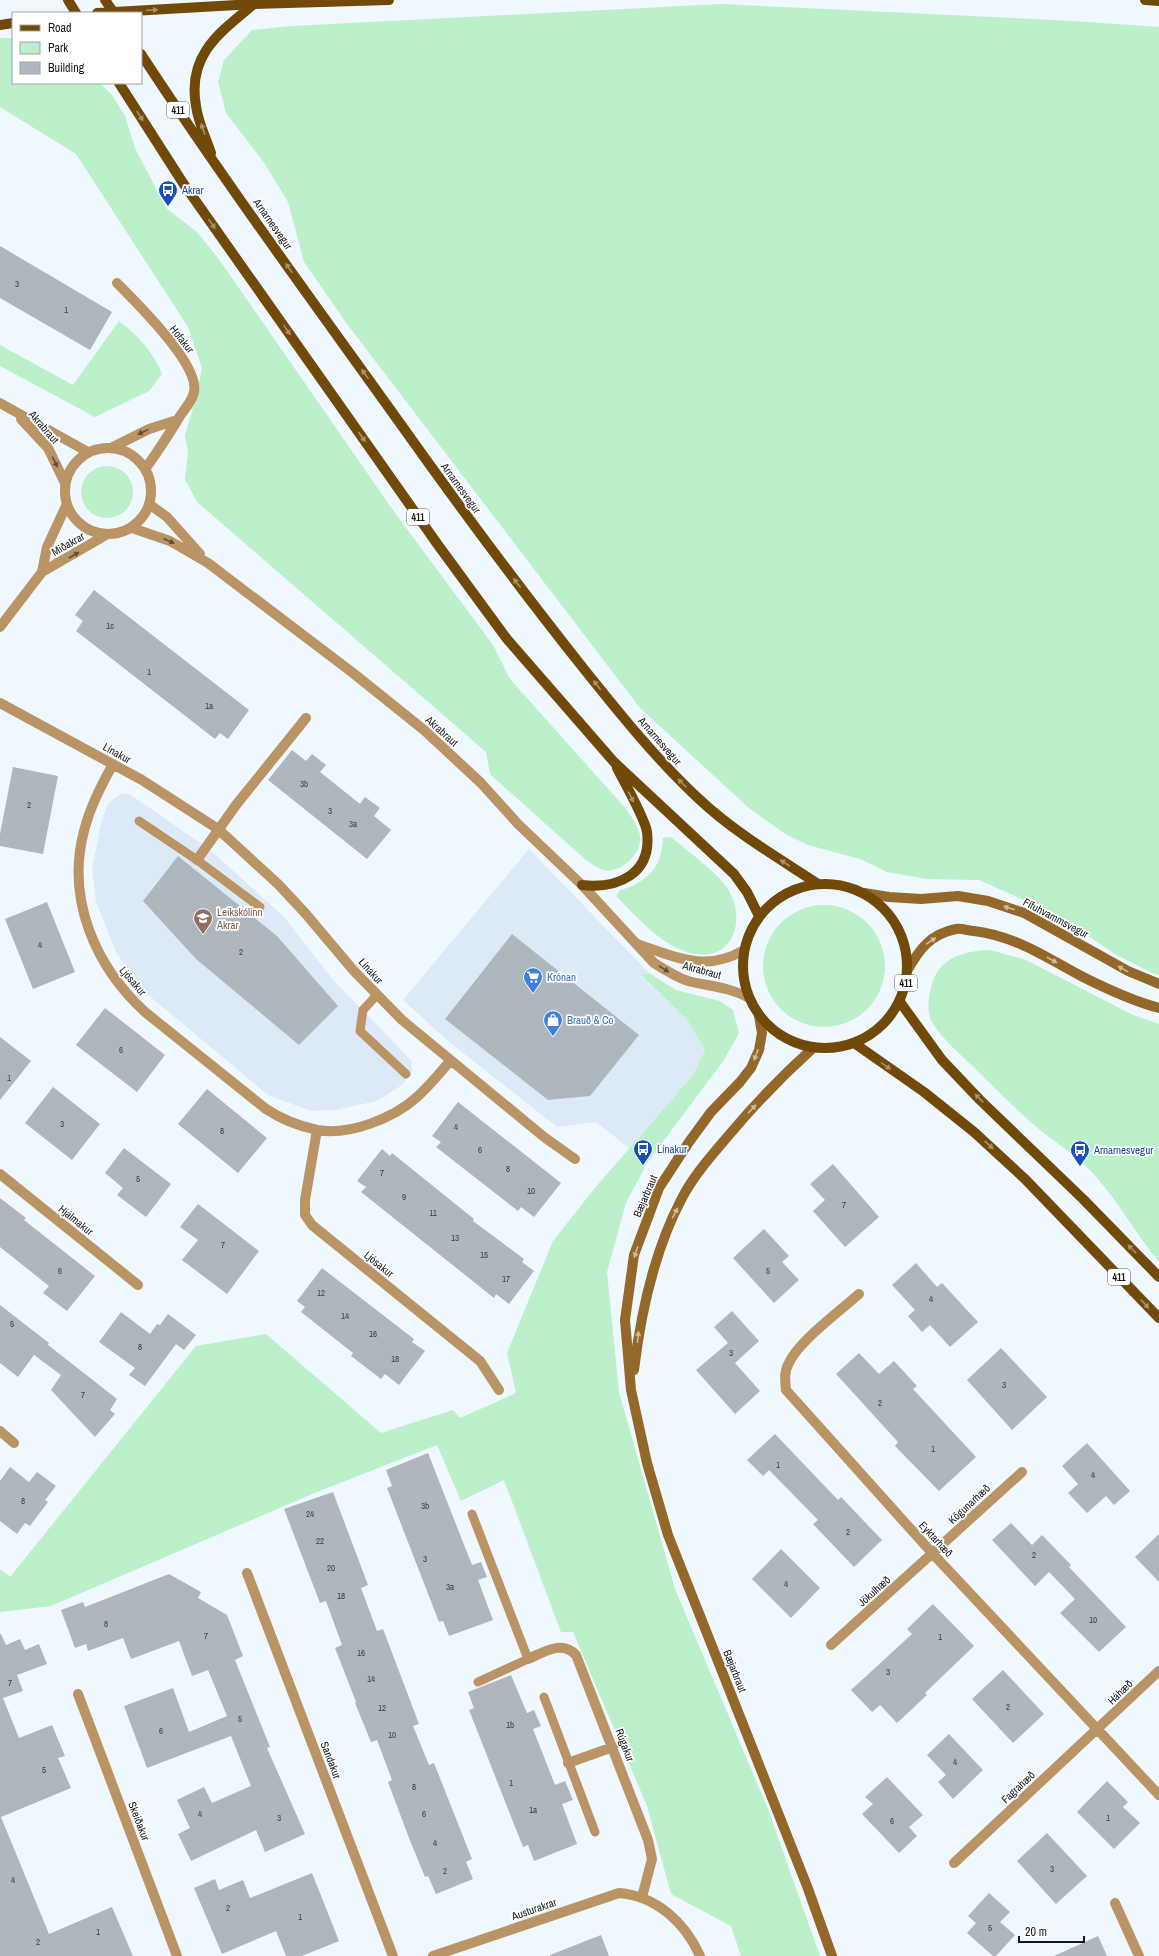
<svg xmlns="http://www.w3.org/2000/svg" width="1159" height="1956" font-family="'Archivo Narrow',sans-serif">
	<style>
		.built { fill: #dceaf8 }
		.green { fill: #bbf0ca }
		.building { fill: #afb7be }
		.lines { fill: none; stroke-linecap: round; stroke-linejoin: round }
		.lane { stroke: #ba9464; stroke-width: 9 }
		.street { stroke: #ba9464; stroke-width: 10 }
		.secondary { stroke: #936829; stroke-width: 10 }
		.primary { stroke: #714a09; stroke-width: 10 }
		.oneway { fill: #aa926b }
		.oneway2 { fill: #60503c }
		.oneway3 { fill: #cebb9f }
		.labels { text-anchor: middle; stroke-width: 3.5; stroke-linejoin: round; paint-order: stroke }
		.number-label { font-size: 9px; fill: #3c4044 }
		.shield { fill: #fff; stroke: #5c5e5f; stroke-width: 1 }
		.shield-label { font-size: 10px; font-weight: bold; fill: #16191b }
		.transit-label { font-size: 11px; fill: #164399; stroke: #fff; text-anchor: start }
		.street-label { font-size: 11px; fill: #16191b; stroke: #fff }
		.education-label { font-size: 11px; fill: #785e54; stroke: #fff; text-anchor: start }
		.shop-label { font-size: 11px; fill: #366cbe; stroke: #fff; text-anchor: start }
	</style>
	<rect width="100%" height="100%" fill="#eff7ff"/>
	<path class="built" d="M122,793l9,2 78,54 75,68 50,64 78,80v11l-10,13 -25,16 -42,9 -24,1 -43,-16 -127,-106 -25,-37 -20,-50 -4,-33 10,-50 7,-17z
		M529,849l120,124 -8,3 47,45 17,29 -12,25 -64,73 -33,-26 -39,5 -109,-86 -45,-41z"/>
	<path class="green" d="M721,4l352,17 86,6v948l-5,-1 -39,-20 -43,-29 -48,-25 -45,-20 -52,-1 -40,-7 -27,-13 -52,-14 -21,-10 -37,-26 -110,-101 -293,-384 -43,-62 -16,-60 -23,-38 -39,-51 -8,-31 6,-22 28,-30 41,-4z
		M0,38h13v45h87l12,12 13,21 10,32 31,60 31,24 21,26 177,255 98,132 17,34 117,131c5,8 11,16 13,26 3,17 -20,39 -37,34 -6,-2 -12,-7 -17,-10l-96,-86 -4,-22 -289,-250 -12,-23 3,-26 -3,-18 10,-34 7,-33 -14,-41 -112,-173 -76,-47z
		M119,321c20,15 34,31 43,53l-13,17 -54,26 -95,-51v-21l73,40z
		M81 492a26 26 0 1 1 52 0a26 26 0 1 1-52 0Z
		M671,837c14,12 48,37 57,52 21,35 1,79 -44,62 -27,-10 -48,-35 -68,-55l4,-6c17,-4 34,-15 40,-33 2,-6 2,-13 3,-19z
		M763 966a61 61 0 1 1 122 0a61 61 0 1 1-122 0Z
		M990,950l36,10 107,55 26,9v238c-27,-33 -45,-69 -76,-99 -15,-14 -35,-25 -50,-39 -23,-20 -44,-42 -66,-63 -12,-12 -28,-25 -36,-41 -5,-13 -2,-27 2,-39 9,-25 33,-30 57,-31z
		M649,973l27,17 44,11 13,9 6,23 -15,27 -77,103 -21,40 -19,69 12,120 56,197 93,220 52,147h-79l-10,-30 -60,-32 -24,-88 -74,-174h-12l-57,-152 -43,21 -24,-56 -120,47 -266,114 -51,6v-43l10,8 186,-231 70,-12 115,99 72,-23 7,8 56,-25 -9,-40 46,-112 41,-52 99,-114 12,-25 -17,-29 -47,-46z"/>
	<path class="building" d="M0,246l112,66 -22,38 -90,-52z
		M94,590l155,120 -21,29 -8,-6 -5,6 -139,-108 7,-10 -8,-6z
		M292,750l14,11 6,-7 14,11 -6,7 40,32 5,-7 15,11 -6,8 17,14 -24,29 -99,-79z
		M13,767l45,9 -15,78 -43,-8v-12z
		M178,856l99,80 61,70 -39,39 -103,-86 -53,-58z
		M47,902l28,70 -42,17 -28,-70z
		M512,934l127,101 -49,61 -42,4 -103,-81z
		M105,1008l60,47 -28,37 -61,-47z
		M0,1037l31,24 -31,39z
		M53,1087l47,37 -28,36 -47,-37z
		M207,1089l60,49 -29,35 -60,-49z
		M458,1102l103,81 -27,34 -13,-10 -3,4 -82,-64 5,-5 -9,-6z
		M124,1148l47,36 -25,33 -29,-22 6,-7 -18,-15z
		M382,1149l8,7 2,-3 82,66 -1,2 51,38 -2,3 12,9 -25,33 -13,-10 -2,4 -133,-106 5,-5 -9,-6z
		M833,1164l46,53 -34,30 -32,-36 12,-11 -15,-16z
		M0,1198l26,20 -2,2 71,56 -28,35 -24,-18 6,-7 -49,-39z
		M198,1204l61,47 -32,43 -45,-34 16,-20 -18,-13z
		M764,1229l25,27 -7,6 17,18 -25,23 -41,-45z
		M916,1263l21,24 5,-4 36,39 -28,25 -20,-22 -8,7 -14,-16 7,-6 -23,-25z
		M322,1268l92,71 -2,3 13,9 -26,34 -14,-11 -4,5 -30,-23 2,-3 -52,-41 4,-5 -8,-6z
		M0,1305l49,38 -1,2 69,54 -7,11 5,4 -20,23 -44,-47 10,-15 -27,-20 -16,22 -18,-14z
		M732,1311l27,30 -24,22 25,28 -25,23 -39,-44 32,-27 -14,-16z
		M121,1312l29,22 7,-10 3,1 8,-11 28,21 -12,15 -8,-6 -31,42 -16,-11 6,-7 -36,-26z
		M1001,1348l46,49 -35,33 -45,-50z
		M859,1353l20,21 15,-13 23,25 -4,3 63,68 -37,34 -44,-45 3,-4 -62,-68z
		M775,1434l63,66 3,-3 41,43 -28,27 -41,-43 5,-4 -49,-50 -6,6 -16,-16z
		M1087,1443l43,48 -16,14 -8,-9 -19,17 -19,-20 10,-9 -16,-18z
		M428,1453l44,112 9,-3 6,15 -9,3 15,40 -44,16 -6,-15 -4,1 -52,-134 5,-2 -6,-16z
		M10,1467l19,15 8,-10 19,14 -11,14 3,2 -18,24 -5,-3 -8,11 -17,-13v-40z
		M333,1492l35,93 -7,3 16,43 6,-2 36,95 -6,2 16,39 5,-2 38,96 -6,3 7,17 -37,15 -8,-18 -3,1 -16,-39 -21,-56 4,-2 -15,-40 -6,2 -16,-39 1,-1 -21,-54 7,-3 -16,-44 -6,2 -36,-94z
		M1011,1523l21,22 10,-10 29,30 -2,2 57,60 -27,25 -39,-39 15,-14 -26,-27 -14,14 -43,-46z
		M1159,1534v48l-24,-25z
		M781,1549l39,39 -29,30 -39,-39z
		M169,1574l32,18 -3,6 29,17 16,41 -8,4 35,87 -3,1 38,86 -40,18 -9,-22 -65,31 -13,-27 12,-6 -13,-28 27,-13 8,16 39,-17 -20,-50 -84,32 -23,-62 49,-18 16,44 38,-16 -19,-46 -16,6 -13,-35 -48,18 -8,-21 -35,13 -2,-7 -11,4 -14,-38 22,-8 2,5z
		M933,1604l41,42 -49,47 2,2 -30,28 -17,-18 -8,7 -21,-22 61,-56 -5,-5z
		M0,1634h1l5,11 14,-6 5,11 14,-6 8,20 -30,11 6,16 -20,7 16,40 33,-13 13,31 -7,2 13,30 -70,29 48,117 63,-27 21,49h-133z
		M1003,1670l41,44 -31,29 -41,-44z
		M511,1675l16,38 7,-3 7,16 -8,3 22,56 10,-4 8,19 -11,4 15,40 -43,17 -6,-16 -5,2 -54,-137 5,-2 -6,-16z
		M949,1734l34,36 -30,29 -15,-17 8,-7 -19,-20z
		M887,1777l36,38 -14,12 8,9 -18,17 -37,-39 11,-10 -8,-7z
		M1107,1781l21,21 -5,5 17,16 -26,26 -37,-37z
		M1047,1833l40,43 -31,28 -39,-43z
		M312,1873l27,68 -37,15h-16l-10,-25 -54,23 -28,-66 21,-9 4,11 24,-10 7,18z
		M989,1893l21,19 -10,10 15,13 -19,21h-3l-26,-23 9,-10 -8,-7z
		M601,1935l8,21h-59v-1z
		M1098,1936l9,20h-53z"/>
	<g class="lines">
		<path class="lane" d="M139,821l58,39 63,47
			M376,996l-13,14 -3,21 46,43
			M472,1514l56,145 -50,23
			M544,1697l51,135"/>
		<path class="street" d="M117,283c20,20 83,82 77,109 -2,11 -12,19 -17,29 -10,16 -20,32 -32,48
			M0,403l88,49
			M21,419l27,29 17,35
			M65 491a43 43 0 1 1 86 0a43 43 0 1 1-86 0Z
			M111,448l38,-19 28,-9
			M149,504l18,13 33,37
			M132,528l38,13 38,22 145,110 71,57 57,53 37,41 64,61 72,78c11,7 22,14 34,18 20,5 42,6 61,17
			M42,572l64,-37
			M0,627l42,-55 5,-25 19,-41
			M0,703l142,77 76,49 61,56 26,28 49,58 48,49 142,117 31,22
			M113,764c-12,22 -23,43 -29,67 -18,68 11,135 61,181l121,97c15,10 33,17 51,21 32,6 77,-12 100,-33 12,-11 23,-24 33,-36
			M197,860l39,-55 70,-87
			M637,944c39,13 68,29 107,6
			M317,1130l-12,70v15l7,10 168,136 19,29
			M0,1174l138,111
			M859,1294c-18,16 -61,48 -70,69 -5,8 -4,18 -3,27l147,164 226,241
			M0,1431l14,12
			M247,1573l146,383
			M831,1645l191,-173
			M528,1659c16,-7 34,-19 48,-4l72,185 4,19 -10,38
			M78,1694l99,262
			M568,1763l45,-16
			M954,1863l205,-192
			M1115,1903l24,53
			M433,1956l186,-63c37,3 66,29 81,63"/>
		<path class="secondary" d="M864,893l25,4 32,2 37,-3 30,5 36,12 104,58 31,13
			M907,971c12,-21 23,-37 49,-42 6,-1 13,2 18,2 42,5 73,27 109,46 24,12 50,24 76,31
			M759,1016l3,17 -3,17 -8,18 -11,14 -29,30 -22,30 -30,46 -25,67 -9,65 6,70 16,73 21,72 139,351 25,70
			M634,1370c7,-59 20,-119 48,-172 12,-23 30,-43 47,-63 26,-31 54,-60 84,-87"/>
		<path class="primary" d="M68,0l8,13
			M105,0l9,13
			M1145,0l14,1
			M97,13l157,-9 135,-4
			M0,25l13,-2
			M141,54c83,127 173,249 261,372 59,83 119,164 182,243 36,45 73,91 115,130 35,33 78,58 119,85
			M119,83l64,100 255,362 69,94 107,123 120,112 13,18 12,24
			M211,153c-5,-15 -13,-31 -15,-47 -9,-51 23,-73 58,-102
			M743 966a82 82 0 1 1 164 0a82 82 0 1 1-164 0Z
			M582,885c36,4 70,-11 65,-53 -2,-14 -23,-50 -30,-64
			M900,1002l42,58 38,40 103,99 76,78
			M854,1043l70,49 50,40 51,47 134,139"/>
	</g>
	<defs><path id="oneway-solid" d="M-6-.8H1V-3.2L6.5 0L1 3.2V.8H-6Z"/></defs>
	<g class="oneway">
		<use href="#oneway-solid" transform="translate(152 10) rotate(-3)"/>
		<use href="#oneway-solid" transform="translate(140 116) rotate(57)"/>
		<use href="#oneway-solid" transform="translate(203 129) rotate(-109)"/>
		<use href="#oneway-solid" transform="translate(212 224) rotate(55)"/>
		<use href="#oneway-solid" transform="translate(289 268) rotate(-125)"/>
		<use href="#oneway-solid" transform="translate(287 330) rotate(55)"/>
		<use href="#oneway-solid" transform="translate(365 374) rotate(-125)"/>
		<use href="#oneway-solid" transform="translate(362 437) rotate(55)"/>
		<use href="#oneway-solid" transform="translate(517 583) rotate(-127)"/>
		<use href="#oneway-solid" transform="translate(597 685) rotate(-129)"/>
		<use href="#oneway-solid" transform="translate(682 783) rotate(-135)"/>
		<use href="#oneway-solid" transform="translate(631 797) rotate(64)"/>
		<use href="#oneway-solid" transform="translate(785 863) rotate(-147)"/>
		<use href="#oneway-solid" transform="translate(886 1066) rotate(35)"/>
		<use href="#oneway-solid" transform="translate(979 1098) rotate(-135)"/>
		<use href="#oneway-solid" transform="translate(989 1145) rotate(43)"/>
		<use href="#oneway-solid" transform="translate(1132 1249) rotate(-134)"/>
		<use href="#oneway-solid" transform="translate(1145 1304) rotate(47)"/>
	</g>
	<g class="oneway2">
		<use href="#oneway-solid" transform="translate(143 432) rotate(154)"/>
		<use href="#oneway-solid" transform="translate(55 462) rotate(64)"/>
		<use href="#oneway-solid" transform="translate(169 541) rotate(24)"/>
		<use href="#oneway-solid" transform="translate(74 555) rotate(-31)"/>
		<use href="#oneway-solid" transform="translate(664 969) rotate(32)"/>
	</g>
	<g class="oneway3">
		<use href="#oneway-solid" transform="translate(1009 908) rotate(-163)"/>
		<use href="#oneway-solid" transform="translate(931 941) rotate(-34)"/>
		<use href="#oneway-solid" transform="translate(1052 960) rotate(29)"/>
		<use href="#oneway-solid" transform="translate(1123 969) rotate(-151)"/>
		<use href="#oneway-solid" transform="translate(756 1055) rotate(111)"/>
		<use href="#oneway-solid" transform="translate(752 1109) rotate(-47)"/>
		<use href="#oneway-solid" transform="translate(675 1213) rotate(-63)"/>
		<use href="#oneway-solid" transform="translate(636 1252) rotate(108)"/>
		<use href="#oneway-solid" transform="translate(638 1337) rotate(-83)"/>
	</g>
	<defs>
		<symbol id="bus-pin" viewBox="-11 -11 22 30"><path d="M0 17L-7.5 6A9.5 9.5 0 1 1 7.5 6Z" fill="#1a4fb4" stroke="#fff"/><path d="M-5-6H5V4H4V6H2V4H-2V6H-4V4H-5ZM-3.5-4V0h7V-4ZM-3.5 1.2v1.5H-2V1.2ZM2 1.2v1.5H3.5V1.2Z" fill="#fff"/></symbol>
		<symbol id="school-pin" viewBox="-11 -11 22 30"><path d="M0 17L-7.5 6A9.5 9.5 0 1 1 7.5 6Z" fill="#8d6e63" stroke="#fff"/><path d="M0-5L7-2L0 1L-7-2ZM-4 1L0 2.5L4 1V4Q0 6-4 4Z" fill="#fff"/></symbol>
		<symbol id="supermarket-pin" viewBox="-11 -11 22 30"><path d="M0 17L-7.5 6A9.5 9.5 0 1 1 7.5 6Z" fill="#3f7fe0" stroke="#fff"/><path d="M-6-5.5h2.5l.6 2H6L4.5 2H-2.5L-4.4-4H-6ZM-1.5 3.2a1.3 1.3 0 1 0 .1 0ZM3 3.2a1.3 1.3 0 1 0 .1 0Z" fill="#fff"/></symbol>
		<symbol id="shop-pin" viewBox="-11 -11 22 30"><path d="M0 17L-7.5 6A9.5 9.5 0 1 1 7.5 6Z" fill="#3f7fe0" stroke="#fff"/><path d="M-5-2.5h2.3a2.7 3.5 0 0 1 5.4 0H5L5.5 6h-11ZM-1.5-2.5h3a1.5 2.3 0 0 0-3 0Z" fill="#fff"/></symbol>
	</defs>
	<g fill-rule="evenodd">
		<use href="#bus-pin" x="157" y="179" width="22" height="30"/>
		<use href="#school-pin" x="192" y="907" width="22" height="30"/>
		<use href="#supermarket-pin" x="522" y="966" width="22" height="30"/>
		<use href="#shop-pin" x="542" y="1009" width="22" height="30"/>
		<use href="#bus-pin" x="632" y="1138" width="22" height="30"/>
		<use href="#bus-pin" x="1069" y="1139" width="22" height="30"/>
	</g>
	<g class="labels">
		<g class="number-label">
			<text x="17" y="287">3</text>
			<text x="66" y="313">1</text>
			<text x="110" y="629">1c</text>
			<text x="149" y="675">1</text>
			<text x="209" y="709">1a</text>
			<text x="304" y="787">3b</text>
			<text x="29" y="808">2</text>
			<text x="330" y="814">3</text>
			<text x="353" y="827">3a</text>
			<text x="40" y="948">4</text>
			<text x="241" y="955">2</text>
			<text x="121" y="1053">6</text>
			<text x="9" y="1081">1</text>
			<text x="62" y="1127">3</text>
			<text x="456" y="1130">4</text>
			<text x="222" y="1134">8</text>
			<text x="480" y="1153">6</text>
			<text x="508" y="1172">8</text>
			<text x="382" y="1176">7</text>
			<text x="138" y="1182">5</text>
			<text x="531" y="1194">10</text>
			<text x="404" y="1200">9</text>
			<text x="844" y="1208">7</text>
			<text x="433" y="1216">11</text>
			<text x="455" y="1241">13</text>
			<text x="223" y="1248">7</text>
			<text x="484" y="1258">15</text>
			<text x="60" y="1274">6</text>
			<text x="768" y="1274">5</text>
			<text x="506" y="1282">17</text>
			<text x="321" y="1296">12</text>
			<text x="931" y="1302">4</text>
			<text x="345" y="1319">14</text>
			<text x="12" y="1327">5</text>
			<text x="373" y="1337">16</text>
			<text x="140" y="1350">8</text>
			<text x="731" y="1356">3</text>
			<text x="395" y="1362">18</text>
			<text x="1004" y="1388">3</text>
			<text x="83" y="1398">7</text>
			<text x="880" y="1406">2</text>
			<text x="933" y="1452">1</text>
			<text x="778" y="1468">1</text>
			<text x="1093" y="1478">4</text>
			<text x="23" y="1504">8</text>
			<text x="425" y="1509">3b</text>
			<text x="310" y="1517">24</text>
			<text x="848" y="1535">2</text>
			<text x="320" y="1544">22</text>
			<text x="1034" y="1558">2</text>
			<text x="425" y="1562">3</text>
			<text x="331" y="1571">20</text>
			<text x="786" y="1587">4</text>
			<text x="450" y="1590">3a</text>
			<text x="341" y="1599">18</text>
			<text x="1093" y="1623">10</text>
			<text x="106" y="1627">8</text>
			<text x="206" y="1639">7</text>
			<text x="940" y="1640">1</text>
			<text x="361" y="1656">16</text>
			<text x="888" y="1675">3</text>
			<text x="371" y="1682">14</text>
			<text x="10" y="1686">7</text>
			<text x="1008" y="1710">2</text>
			<text x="382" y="1711">12</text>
			<text x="240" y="1722">5</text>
			<text x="510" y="1728">1b</text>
			<text x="161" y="1734">6</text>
			<text x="392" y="1738">10</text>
			<text x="955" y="1765">4</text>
			<text x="44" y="1773">5</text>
			<text x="511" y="1786">1</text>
			<text x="414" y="1790">8</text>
			<text x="533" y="1813">1a</text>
			<text x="200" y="1817">4</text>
			<text x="424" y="1817">6</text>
			<text x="279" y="1821">3</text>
			<text x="1108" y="1821">1</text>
			<text x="892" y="1824">6</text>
			<text x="435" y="1846">4</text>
			<text x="1052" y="1872">3</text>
			<text x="445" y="1874">2</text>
			<text x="13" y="1883">4</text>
			<text x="228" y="1911">2</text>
			<text x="300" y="1920">1</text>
			<text x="990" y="1931">5</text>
			<text x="98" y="1935">1</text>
			<text x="38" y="1945">2</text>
		</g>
		<g class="shield">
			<rect x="167" y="102" width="22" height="16" rx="3"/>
			<rect x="407" y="509" width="22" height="16" rx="3"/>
			<rect x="895" y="975" width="22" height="16" rx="3"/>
			<rect x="1108" y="1269" width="22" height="16" rx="3"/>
		</g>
		<g class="shield-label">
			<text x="178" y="114">411</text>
			<text x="418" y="521">411</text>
			<text x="906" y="987">411</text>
			<text x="1119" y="1281">411</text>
		</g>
		<g class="transit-label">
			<text x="182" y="194">Akrar</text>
			<text x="657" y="1153">Línakur</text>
			<text x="1094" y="1154">Arnarnesvegur</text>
		</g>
		<g class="street-label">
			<text transform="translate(273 224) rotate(55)" y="4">Arnarnesvegur</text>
			<text transform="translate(182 339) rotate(52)" y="4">Hofakur</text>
			<text transform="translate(44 427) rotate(49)" y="4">Akrabraut</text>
			<text transform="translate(461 488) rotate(54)" y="4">Arnarnesvegur</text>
			<text transform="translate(68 544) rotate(-30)" y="4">Miðakrar</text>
			<text transform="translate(442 731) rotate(42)" y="4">Akrabraut</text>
			<text transform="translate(660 741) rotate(49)" y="4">Arnarnesvegur</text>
			<text transform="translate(117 753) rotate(29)" y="4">Línakur</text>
			<text transform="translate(1056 918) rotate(28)" y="4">Fífuhvammsvegur</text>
			<text transform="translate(702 970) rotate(15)" y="4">Akrabraut</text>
			<text transform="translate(371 971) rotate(48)" y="4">Línakur</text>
			<text transform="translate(133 981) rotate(49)" y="4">Ljósakur</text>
			<text transform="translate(645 1196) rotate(-67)" y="4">Bæjarbraut</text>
			<text transform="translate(76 1220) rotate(39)" y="4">Hjálmakur</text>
			<text transform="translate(379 1264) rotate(39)" y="4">Ljósakur</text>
			<text transform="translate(969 1504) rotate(-43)" y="4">Kögunarhæð</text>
			<text transform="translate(936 1539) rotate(47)" y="4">Eyktarhæð</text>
			<text transform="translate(874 1591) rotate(-42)" y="4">Jökulhæð</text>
			<text transform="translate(735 1671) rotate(68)" y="4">Bæjarbraut</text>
			<text transform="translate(1120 1692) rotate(-44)" y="4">Háhæð</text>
			<text transform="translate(625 1745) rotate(69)" y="4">Rúgakur</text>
			<text transform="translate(331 1760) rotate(69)" y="4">Sandakur</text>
			<text transform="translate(1018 1787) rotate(-43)" y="4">Fagrahæð</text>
			<text transform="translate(139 1821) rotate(69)" y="4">Skeiðakur</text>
			<text transform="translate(534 1909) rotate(-19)" y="4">Austurakrar</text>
		</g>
		<g class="education-label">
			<text x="217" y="916">Leikskólinn<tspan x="217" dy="13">Akrar</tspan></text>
		</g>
		<g class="shop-label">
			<text x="547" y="981">Krónan</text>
			<text x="567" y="1024">Brauð &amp; Co</text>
		</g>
	</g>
	<rect x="12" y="12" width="130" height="72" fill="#ffffff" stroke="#a2a3a4"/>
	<rect x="20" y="25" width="20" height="6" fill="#714a09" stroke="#a2a3a4"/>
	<text x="48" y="32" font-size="12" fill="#16191b">Road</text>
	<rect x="20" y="42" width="20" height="12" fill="#bbf0ca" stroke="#a2a3a4"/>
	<text x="48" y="52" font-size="12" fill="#16191b">Park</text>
	<rect x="20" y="62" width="20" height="12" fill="#afb7be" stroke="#a2a3a4"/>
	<text x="48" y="72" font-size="12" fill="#16191b">Building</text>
	<path d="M1019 1936v6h65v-6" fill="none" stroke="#16191b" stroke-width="2"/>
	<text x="1025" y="1936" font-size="12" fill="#16191b" stroke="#ffffff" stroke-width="3" paint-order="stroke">20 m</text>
</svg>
